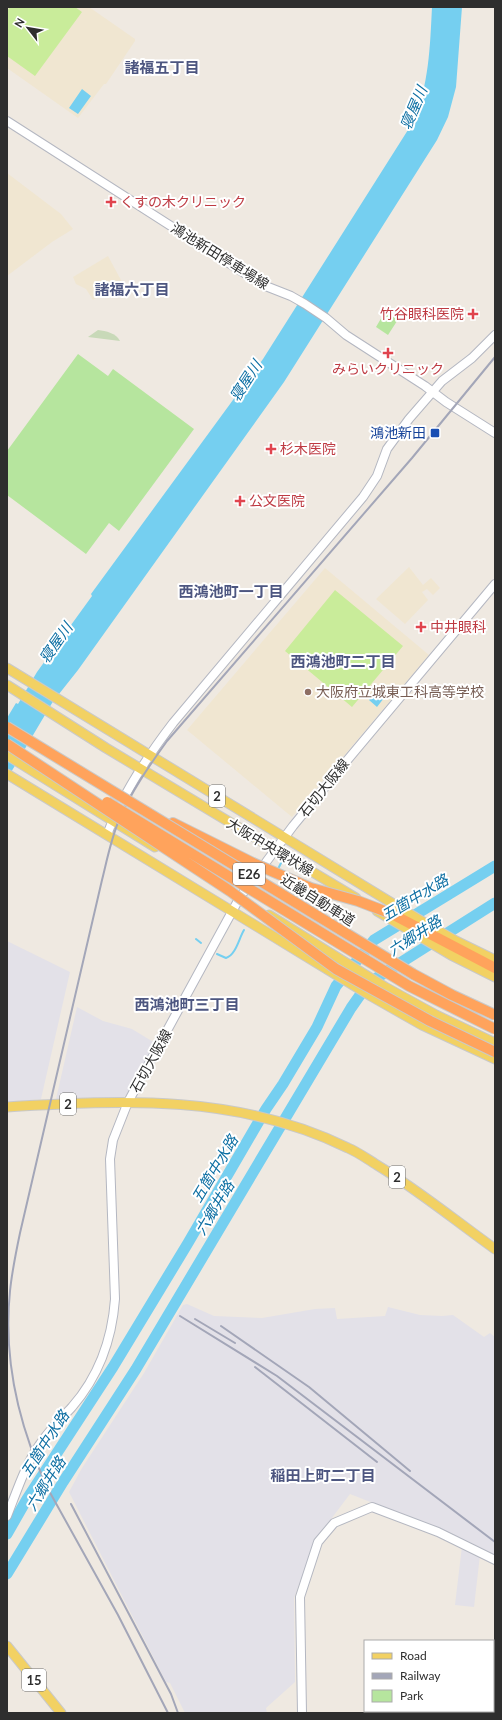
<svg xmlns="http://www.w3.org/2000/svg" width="502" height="1720" font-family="Lato,'Noto Sans JP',sans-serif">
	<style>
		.industrial { fill: #e3e1e8 }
		.education { fill: #f0e6d1 }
		.green { fill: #b6e59e }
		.cemetery { fill: #c8d9b8 }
		.pitch { fill: #c9ec9a }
		.water { fill: #75cff0 }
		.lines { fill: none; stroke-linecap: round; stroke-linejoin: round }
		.stream { stroke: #75cff0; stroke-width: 2 }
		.river { stroke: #75cff0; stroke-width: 11 }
		.secondary-casing { stroke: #b4b7c1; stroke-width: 10 }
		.primary-casing { stroke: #c9c9c9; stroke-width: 11 }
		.highway-casing { stroke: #c9c9c9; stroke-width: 12 }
		.secondary { stroke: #fff; stroke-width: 8 }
		.primary { stroke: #f2d163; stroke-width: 9 }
		.highway { stroke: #ffa35c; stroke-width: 10 }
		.rail { stroke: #a3a6b8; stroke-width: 2 }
		.highway-bridge-casing { stroke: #c9c9c9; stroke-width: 12; stroke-linecap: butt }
		.highway-bridge { stroke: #ffa35c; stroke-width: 10 }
		.health-dot { fill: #e0444e; stroke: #fff; stroke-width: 1.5 }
		.transit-dot { fill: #1a4fb4; stroke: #fff; stroke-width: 1.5 }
		.education-dot { fill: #8d6e63; stroke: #fff; stroke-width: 1.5 }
		.labels { text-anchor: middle; stroke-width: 4; stroke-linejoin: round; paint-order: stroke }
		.shield { fill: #fff; stroke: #6d6d6d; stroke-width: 1 }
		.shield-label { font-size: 13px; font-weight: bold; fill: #2e2e2e }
		.health-label { font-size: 14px; fill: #be3a42; stroke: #fff; text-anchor: start }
		.street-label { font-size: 14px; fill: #2e2e2e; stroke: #fff }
		.transit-label { font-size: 14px; fill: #164399; stroke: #fff; text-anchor: end }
		.education-label { font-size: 14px; fill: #785e54; stroke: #fff; text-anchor: start }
		.neighbourhood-label { font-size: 15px; font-weight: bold; fill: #4d5680; stroke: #fff }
		.water-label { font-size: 15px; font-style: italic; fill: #0d6fa3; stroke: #fff }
	</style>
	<rect width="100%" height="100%" fill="#efe9e1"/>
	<path class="industrial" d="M7,941l63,31 -29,127 -34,3z
		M77,1007l26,14 29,8 23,14 -26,49 -6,6 -67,1z
		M187,1304l27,12 48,2 53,-9 20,-1 2,11 48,-3 3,-9 32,8 22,1 11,-1 31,22 6,-4 5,4v219l-48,-24 -97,-38 -34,45 -22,59 1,84 -29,26 1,5h-82l-15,-30 -4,-1 -97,-190 13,-24 62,-95 39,-68z
		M462,1546l18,9 -6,52 -19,-2z"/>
	<path class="education" d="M7,7h82l46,32v2l-29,43h-2l-26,34 -71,-50z
		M7,173l54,41 12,15 -21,13 -45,34z
		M108,256l14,26 -29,18 -7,-11 -10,-5 -3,-7z
		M409,567l14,18 8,-7 9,10 -7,7 -6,-6 -5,3 6,8 -23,24 -29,-25z
		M325,568l104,87 -137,162 -105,-87z"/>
	<path class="green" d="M386,310l13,8 -11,17 -12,-8z
		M78,354l30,22 5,-7 81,60 -75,102 -10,-8 -23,31 -79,-59v-44z"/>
	<path class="cemetery" d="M98,330c8,1 18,3 22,11l-32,-4z"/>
	<path class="pitch" d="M10,7h65l7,5 -47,64 -28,-20v-45z
		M335,590l68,56 -51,61 -67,-56z"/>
	<path class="water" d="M432,7h30l-6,80 -8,30 -11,23 -153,242 -206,288 -19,24 -1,-1 -51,86v-61l9,-15 2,1 19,-32 55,-76 -1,-2 172,-235 150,-237c16,-37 17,-75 19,-115z
		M82,89l9,7 -13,18 -9,-6z
		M383,683l8,6 -14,18 -8,-7z"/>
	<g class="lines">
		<path class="stream" d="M277,871l4,-8
			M196,939l5,4
			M217,954l9,4c10,-3 13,-20 18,-28"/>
		<path class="river" d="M7,1534l20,-35 86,-132 75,-124 78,-134 17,-25 34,-57 19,-41 38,-46 121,-74
			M7,1574l56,-92 73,-113 215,-361 14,-20 13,-11 117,-74"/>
		<defs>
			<path id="secondary" d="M7,121l256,164 28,11 14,8 21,14 20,17 79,51 21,16 49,31
				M107,835c15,-41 40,-78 66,-112l190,-226 14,-21 10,-27 22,-30 33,-38 30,-23 23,-23
				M7,1516c10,-25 18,-51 33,-72 9,-14 21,-25 32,-37 27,-31 40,-67 43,-108l-5,-140 3,-19 15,-38 112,-205 53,-71 41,-50 161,-192
				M302,1713l-2,-116 18,-55 16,-19 38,-16 66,25 57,28"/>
			<path id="primary" d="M7,668l411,251 36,21 41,20
				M7,685l99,63 250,150
				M7,755l148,92
				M7,774l364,222 51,29 73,34
				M377,911l74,44 44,22
				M269,915l116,72 51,28 59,28
				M7,1107c119,-7 231,-13 341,41 10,4 19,11 29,17 41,25 79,56 118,84
				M7,1646l54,67"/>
			<path id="highway" d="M173,823l80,40
				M392,914l103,54"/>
		</defs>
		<use href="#secondary" class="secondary-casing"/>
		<use href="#primary" class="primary-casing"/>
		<use href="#highway" class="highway-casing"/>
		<use href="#secondary" class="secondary"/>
		<use href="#primary" class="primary"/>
		<use href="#highway" class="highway"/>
		<path class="rail" d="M180,1316l97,60 218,166
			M195,1319l40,24
			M221,1326l88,61 101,84
			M255,1367l122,95
			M71,1504l100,190 7,19
			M168,1713l-50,-98 -70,-126c-29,-62 -45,-130 -38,-198 2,-20 6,-39 10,-58l82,-353c5,-20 9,-41 17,-60 12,-28 30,-54 48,-79l245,-283 83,-101"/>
		<defs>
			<path id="highway-bridge" d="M7,727l406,247 39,21 43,20
				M7,744l223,147 106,78 94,52 65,31
				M107,802l302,184 86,43
				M253,863l58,25 47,13 34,13"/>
		</defs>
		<use href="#highway-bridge" class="highway-bridge-casing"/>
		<use href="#highway-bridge" class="highway-bridge"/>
	</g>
	<g class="health-dot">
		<path d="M109 196h4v4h4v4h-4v4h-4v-4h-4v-4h4z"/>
		<path d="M471 308h4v4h4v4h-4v4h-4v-4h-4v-4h4z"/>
		<path d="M386 347h4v4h4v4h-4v4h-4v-4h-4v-4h4z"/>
		<path d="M269 443h4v4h4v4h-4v4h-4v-4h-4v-4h4z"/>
		<path d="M238 495h4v4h4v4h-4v4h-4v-4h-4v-4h4z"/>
		<path d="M419 621h4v4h4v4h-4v4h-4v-4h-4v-4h4z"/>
	</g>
	<rect class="transit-dot" x="430" y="428" width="10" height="10" rx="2"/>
	<circle class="education-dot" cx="308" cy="692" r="4"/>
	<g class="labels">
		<g class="shield">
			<rect x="209" y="785" width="16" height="22" rx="3"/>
			<rect x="233" y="863" width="32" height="22" rx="3"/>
			<rect x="60" y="1093" width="16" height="22" rx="3"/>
			<rect x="389" y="1166" width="16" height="22" rx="3"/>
			<rect x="22" y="1669" width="24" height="22" rx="3"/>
		</g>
		<g class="shield-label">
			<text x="217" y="801">2</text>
			<text x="249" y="879">E26</text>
			<text x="68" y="1109">2</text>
			<text x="397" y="1182">2</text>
			<text x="34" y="1685">15</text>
		</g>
		<g class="health-label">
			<text x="120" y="207">くすの木クリニック</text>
			<text x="464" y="319" text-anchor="end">竹谷眼科医院</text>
			<text x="388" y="374" text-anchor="middle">みらいクリニック</text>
			<text x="280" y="454">杉木医院</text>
			<text x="249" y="506">公文医院</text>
			<text x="430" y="632">中井眼科</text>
		</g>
		<g class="street-label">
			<text transform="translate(220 256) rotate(32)" y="5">鴻池新田停車場線</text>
			<text transform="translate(324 788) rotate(-51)" y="5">石切大阪線</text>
			<text transform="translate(270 847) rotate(31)" y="5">大阪中央環状線</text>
			<text transform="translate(318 900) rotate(32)" y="5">近畿自動車道</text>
			<text transform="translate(151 1061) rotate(-61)" y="5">石切大阪線</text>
		</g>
		<g class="transit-label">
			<text x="426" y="438">鴻池新田</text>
		</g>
		<g class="education-label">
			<text x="316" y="697">大阪府立城東工科高等学校</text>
		</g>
		<g class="neighbourhood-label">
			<text x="162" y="73">諸福五丁目</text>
			<text x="132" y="295">諸福六丁目</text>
			<text x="231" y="597">西鴻池町一丁目</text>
			<text x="343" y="667">西鴻池町二丁目</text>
			<text x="187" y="1010">西鴻池町三丁目</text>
			<text x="323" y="1481">稲田上町二丁目</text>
		</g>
		<g class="water-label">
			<text transform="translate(414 108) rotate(-67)" y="5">寝屋川</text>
			<text transform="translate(246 381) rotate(-57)" y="5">寝屋川</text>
			<text transform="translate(56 643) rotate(-55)" y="5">寝屋川</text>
			<text transform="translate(415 898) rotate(-31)" y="5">五箇中水路</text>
			<text transform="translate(415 936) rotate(-33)" y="5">六郷井路</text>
			<text transform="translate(215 1169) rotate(-59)" y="5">五箇中水路</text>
			<text transform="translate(215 1208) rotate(-59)" y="5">六郷井路</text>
			<text transform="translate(45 1444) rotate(-57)" y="5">五箇中水路</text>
			<text transform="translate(46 1484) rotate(-58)" y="5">六郷井路</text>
		</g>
	</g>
	<rect width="502" height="1720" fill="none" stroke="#2e2e2e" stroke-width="16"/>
	<rect x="364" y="1640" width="130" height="72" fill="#ffffff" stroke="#ababab"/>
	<rect x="372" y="1653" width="20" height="6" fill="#f2d163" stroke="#ababab"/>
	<text x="400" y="1660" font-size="12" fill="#2e2e2e">Road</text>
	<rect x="372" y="1673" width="20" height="6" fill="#a3a6b8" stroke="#ababab"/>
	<text x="400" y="1680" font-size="12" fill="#2e2e2e">Railway</text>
	<rect x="372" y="1690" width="20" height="12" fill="#b6e59e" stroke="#ababab"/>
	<text x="400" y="1700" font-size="12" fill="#2e2e2e">Park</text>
	<g transform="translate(28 28) rotate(301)" stroke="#ffffff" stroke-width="3" paint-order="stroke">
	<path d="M0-3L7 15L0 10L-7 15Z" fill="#2e2e2e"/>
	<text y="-6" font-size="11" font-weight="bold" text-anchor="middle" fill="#2e2e2e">N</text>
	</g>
</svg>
